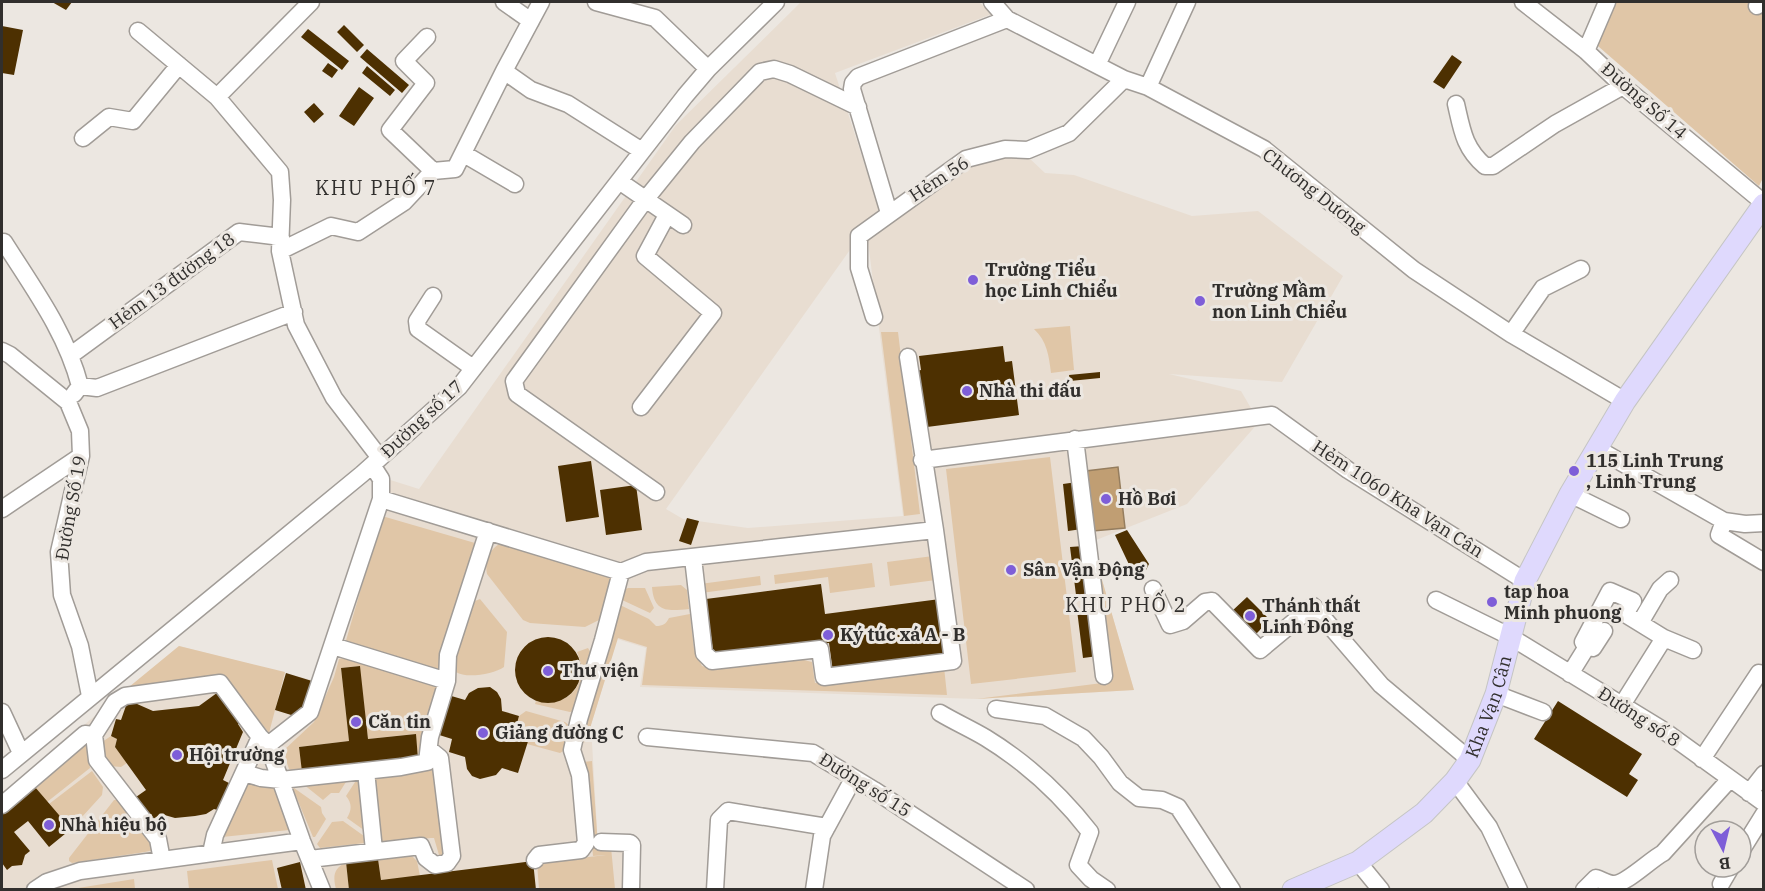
<svg xmlns="http://www.w3.org/2000/svg" width="1765" height="891" font-family="'IBM Plex Serif',serif">
	<style>
		.built { fill: #e8ddd1 }
		.green { fill: #e0c6a7 }
		.water { fill: #c09e73; stroke: #957d5e; stroke-width: 1.5 }
		.building { fill: #4d3001 }
		.lines { fill: none; stroke-linecap: round; stroke-linejoin: round }
		.minor-casing { stroke: #a19c97; stroke-width: 19 }
		.major-casing { stroke: #c5c5c4; stroke-width: 23 }
		.minor { stroke: #fff; stroke-width: 16 }
		.major { stroke: #dfd9fd; stroke-width: 21 }
		.poi-dot { fill: #7e5ed8; stroke: #ece7e1; stroke-width: 2 }
		.labels { text-anchor: middle; stroke-width: 6; stroke-linejoin: round; paint-order: stroke }
		.street-label { font-size: 18px; fill: #312f2d; stroke: #ece7e1 }
		.poi-label { font-size: 18px; font-weight: bold; fill: #312f2d; stroke: #ece7e1; text-anchor: start }
		.neighbourhood-label { font-size: 20px; letter-spacing: 1.5px; fill: #312f2d; stroke: #ece7e1 }
	</style>
	<rect width="100%" height="100%" fill="#ece7e1"/>
	<path class="built" d="M801,2h178l13,12 -157,59 44,136 -213,300 17,10 65,9 155,-12 -36,-282 102,-72 39,-10 19,4 18,17 29,2 118,41 66,-5 85,65 -61,106 -113,-8 72,17 18,31 -72,82 -96,38 43,148 -158,9 -336,-12 6,-39 -29,-9 -26,86 7,121h32l-2,43 -626,1v-97l177,-147 133,34 67,-200 5,-2 35,11 257,-364z"/>
	<path class="green" d="M1607,2h156l1,174 -5,10 -168,-146z
		M1070,326l4,44 -23,3c-2,-17 -4,-32 -17,-44z
		M881,332h17l22,182 -16,2z
		M1050,457l26,215 -105,12 -25,-215z
		M382,516l93,27 -37,128 -93,-27z
		M1091,542l43,148 -158,9 134,-17z
		M505,543l101,29 7,9 -10,37 -18,9 -55,-4 -7,-3 -36,-46c-3,-13 4,-30 18,-31z
		M933,556l3,24 -46,6 -3,-24z
		M872,563l3,24 -45,6 -2,-16 -53,7 -1,-9z
		M760,576l1,9 -60,8 -1,-9z
		M681,585l6,5 2,19c-21,2 -35,4 -37,-22z
		M628,588h17l9,20 -4,5 -30,-14 4,-9z
		M480,599l27,33 -3,35c-10,7 -38,12 -48,5v-13l19,-58z
		M618,604l31,15 7,7c7,0 10,-2 13,-8l21,-4 4,35 8,17 12,3 86,-10 12,3 3,21 129,-16 3,28 -305,-10 5,-38 -29,-9 -27,87 -1,16 -9,2 2,19 9,-1 6,85 13,1 4,42h-76l-2,-26 69,-8 -13,1 -8,-86 -7,-17z
		M179,646l106,26 -16,61 -46,-59 -94,13z
		M588,648l3,5 -17,58 -4,1 -35,-8 1,-3c32,8 55,-18 41,-49z
		M348,657l82,22 8,8 1,9 -21,59 -3,-21 -47,5 -9,-73 -18,2 8,73 -50,6 3,25h-7l-6,-3 -6,-18 31,-29 20,-45 5,-18z
		M526,711l39,11 5,4 -5,24 -5,3 -33,-9 4,-12 -15,-5 3,-11z
		M111,736l6,3 -2,8 12,16 -6,4 -12,-1 -5,-8 -2,-16z
		M87,742l3,26 -43,34 -12,-15z
		M434,770l10,86 -5,-1 -5,-17h-3l-51,6 -8,-66z
		M92,771l11,16 -1,8 -31,34 -22,-25z
		M351,774l-12,19h-8l-8,7 -25,-20z
		M248,779l27,9 14,42 -67,7z
		M357,779h3l8,54 -21,-15c5,-8 5,-15 -1,-22z
		M294,788l27,19 1,6 4,6 -11,18h-2l-20,-48z
		M114,800h4l35,43v7l-8,2 -73,11 -3,-2v-3z
		M343,821l21,15 2,5 -1,2 -45,5 -3,-4 15,-22z
		M411,855l6,6 3,15 -39,4 -3,-21z
		M272,860l6,29h-89l-2,-18z
		M346,862l3,27h-13c-3,-12 -3,-20 10,-27z
		M134,879l1,10h-63z"/>
	<path class="water" d="M1118,467l7,61 -32,3 -7,-60z"/>
	<path class="building" d="M52,2h20l-6,8z
		M344,25l20,20 -7,7 -20,-20z
		M2,26l21,4 -9,45 -12,-2z
		M308,29l41,32 -7,9 -41,-33z
		M367,49l42,36 -7,8 -42,-36z
		M1452,55l10,7 -18,27 -11,-7z
		M328,63l10,7 -6,8 -10,-7z
		M367,66l28,24 -5,6 -28,-23z
		M359,87l15,11 -20,28 -15,-10z
		M314,103l10,11 -10,9 -10,-11z
		M1003,346l2,16 7,-1 7,54 -92,12 -2,-16 -4,1 -5,-41 5,-1 -2,-14z
		M1100,372v6l-30,3 -1,-6z
		M591,461l8,56 -33,5 -8,-56z
		M1077,482l5,47 -14,2 -5,-47z
		M636,485l6,45 -36,5 -6,-45z
		M687,518l12,3 -8,24 -12,-4z
		M1127,530l22,34 -3,6 -12,5 -19,-40z
		M1084,546l6,47 -14,2 -6,-48z
		M821,584l4,30 115,-15 8,58 -115,15 -4,-29 -115,15 -8,-59z
		M1247,597l23,23 -16,16 -23,-24z
		M1092,608l6,48 -15,2 -6,-48z
		M515 670a33 33 0 1 1 66 0a33 33 0 1 1-66 0Z
		M360,666l8,73 48,-5 2,25 -116,13 -3,-25 50,-6 -8,-73z
		M286,673l26,8 -11,37 -26,-8z
		M490,687l7,5 4,7 1,12 17,5 -3,11 15,5 -13,41 -16,-5 -6,7 -16,4 -8,-3 -5,-7 -2,-12 -16,-5 3,-13 -16,-5 12,-39 17,5 4,-7 9,-5z
		M221,690l23,30 -6,4 5,8 -20,48 10,5 -12,26 -7,-2 -8,5 -11,2 -20,2 -14,-4 -8,5 -17,-22 10,-7 -31,-43 2,-8 -6,-3 5,-17 5,1 7,-20 25,11 46,-5z
		M1558,701l84,53 -13,20 9,6 -11,17 -93,-58z
		M35,787l36,42 -22,18 -21,-26 -14,11 16,19 -5,4 -3,10 -10,1 -5,4 -5,-7v-48z
		M378,859l3,21 152,-19 3,29h-187l-3,-28z
		M300,862l6,28h-24l-5,-22z"/>
	<g class="lines">
		<defs>
			<path id="minor" d="M504,2l27,19
				M596,2l59,16 53,51
				M992,2l15,17 117,60 24,8 116,62 150,121 97,64 114,67
				M1523,2l63,49 37,35 141,117
				M1757,6l2,-4
				M138,31l79,66 63,75 2,28 -2,51 16,74 38,73 46,60
				M427,37l-23,24 22,22 -36,47 43,41
				M1586,51l21,-49
				M1097,65l30,-63
				M504,71l27,19 37,14 74,47
				M1148,87l39,-85
				M217,97l94,-95
				M1456,104c6,26 8,44 29,62h8l62,-42 68,-38
				M83,138l26,-21 24,4 46,-56
				M464,154l51,30
				M619,181l64,44
				M889,213l-37,-124 1,-6 5,-6 149,-58
				M4,242c29,46 62,90 76,144l-6,8
				M280,251l51,-25 27,6 46,-30 29,-31 22,-2 49,-98 37,-69
				M433,296l-16,25 1,8 55,39
				M874,317l-15,-49v-32l107,-77 39,-10 23,1 41,-17 55,-54
				M1511,334l32,-46 38,-19
				M2,351l8,4 58,47 12,29 1,25 -22,96 3,43 18,51 10,50
				M71,355l168,-123 42,5
				M908,357l27,173
				M80,386l17,2 197,-76
				M641,407l72,-94 -68,-57 22,-41
				M1075,439l29,237
				M1596,448l128,73 21,3 19,-1
				M922,460l350,-45 76,55 177,111
				M656,492l-139,-98 -3,-13 131,-181 47,-58 68,-70 14,-3 16,5 68,33
				M1570,494l51,25
				M381,499l240,73 25,-10 289,-32 18,131 -129,16 -4,-28 -108,12 -8,-8 -11,-95
				M2,509l79,-53
				M1724,521l-5,14 45,27
				M1153,589l17,36 13,-4 22,-19 7,-1 48,49 53,-44 68,79 89,75
				M1436,600l73,36 154,94 101,73
				M1640,623l20,-34 10,-9
				M1664,638l29,12
				M1588,645l-5,-3 27,-51 23,10 -8,13 39,24 -42,67
				M1588,645l5,3 11,-17
				M333,646l114,35
				M1570,674l18,-29
				M1496,694l47,18
				M996,709l49,7 38,22 18,19 19,26 19,15 23,2 16,7 54,83
				M2,712l19,41
				M940,713c15,9 31,16 46,25 39,24 76,58 104,94l-12,33 13,14 16,11
				M647,737l166,16 61,37 152,100
				M268,745l42,-33 71,-213v-20l-9,-14
				M1702,759l57,-86 5,1
				M2,770l360,-296 97,-87 226,-291 23,-27 68,-67
				M366,771l8,79
				M244,773l17,5 20,2 120,-13 26,-5 3,-25 17,-56 1,-26 40,-124
				M1455,781l34,46 30,63
				M1749,793l15,-19
				M2,805l83,-71 9,1
				M601,842l29,1 2,2 -1,45
				M1741,851l23,-37
				M211,853l4,-18 45,-98
				M310,859l111,-13 5,12 9,7 12,-2 5,-7 -12,-98 -11,-9
				M162,860l-4,-21 -61,-79 -3,-25 21,-33 10,-6 95,-13 40,54 8,8 34,96 20,49
				M535,860l4,-5 42,-5 5,-7 -6,-68 -8,-25 7,-31 24,-79 18,-68
				M1358,862l23,28
				M1721,884l10,-17
				M35,890l12,-8 33,-11 222,-30
				M715,890l4,-70 9,-9 99,16
				M814,890l8,-54 31,-57
				M1584,890l12,-12c6,2 12,6 18,6 12,0 36,-24 49,-31l67,-74"/>
			<g id="major">
				<path id="s1" d="M1293,890l65,-28 66,-49 31,-32 15,-21 26,-66 29,-113 45,-87 55,-93 139,-197"/>
			</g>
		</defs>
		<use href="#minor" class="minor-casing"/>
		<use href="#major" class="major-casing"/>
		<use href="#minor" class="minor"/>
		<use href="#major" class="major"/>
	</g>
	<g class="poi-dot">
		<circle cx="973" cy="280" r="6"/>
		<circle cx="1200" cy="301" r="6"/>
		<circle cx="967" cy="391" r="6"/>
		<circle cx="1574" cy="471" r="6"/>
		<circle cx="1106" cy="499" r="6"/>
		<circle cx="1011" cy="570" r="6"/>
		<circle cx="1492" cy="602" r="6"/>
		<circle cx="1250" cy="616" r="6"/>
		<circle cx="828" cy="635" r="6"/>
		<circle cx="548" cy="671" r="6"/>
		<circle cx="356" cy="722" r="6"/>
		<circle cx="483" cy="733" r="6"/>
		<circle cx="177" cy="755" r="6"/>
		<circle cx="49" cy="825" r="6"/>
	</g>
	<g class="labels">
		<g class="street-label">
			<text transform="translate(1644 101) rotate(41)" y="6">Đường Số 14</text>
			<text transform="translate(939 179) rotate(-33)" y="6">Hẻm 56</text>
			<text transform="translate(1314 191) rotate(38)" y="6">Chương Dương</text>
			<text transform="translate(172 281) rotate(-36)" y="6">Hẻm 13 đường 18</text>
			<text transform="translate(422 419) rotate(-43)" y="6">Đường số 17</text>
			<text transform="translate(1398 499) rotate(33)" y="6">Hẻm 1060 Kha Vạn Cân</text>
			<text transform="translate(71 508) rotate(-80)" y="6">Đường Số 19</text>
			<text dy="6" stroke="none"><textPath href="#s1" startOffset="280">Kha Vạn Cân</textPath></text>
			<text transform="translate(1639 717) rotate(33)" y="6">Đường số 8</text>
			<text transform="translate(865 785) rotate(32)" y="6">Đường số 15</text>
		</g>
		<g class="poi-label">
			<text x="985" y="276">Trường Tiểu<tspan x="985" dy="21">học Linh Chiểu</tspan></text>
			<text x="1212" y="297">Trường Mầm<tspan x="1212" dy="21">non Linh Chiểu</tspan></text>
			<text x="979" y="397">Nhà thi đấu</text>
			<text x="1586" y="467">115 Linh Trung<tspan x="1586" dy="21">, Linh Trung</tspan></text>
			<text x="1118" y="505">Hồ Bơi</text>
			<text x="1023" y="576">Sân Vận Động</text>
			<text x="1504" y="598">tap hoa<tspan x="1504" dy="21">Minh phuong</tspan></text>
			<text x="1262" y="612">Thánh thất<tspan x="1262" dy="21">Linh Đông</tspan></text>
			<text x="840" y="641">Ký túc xá A - B</text>
			<text x="560" y="677">Thư viện</text>
			<text x="368" y="728">Căn tin</text>
			<text x="495" y="739">Giảng đường C</text>
			<text x="189" y="761">Hội trường</text>
			<text x="61" y="831">Nhà hiệu bộ</text>
		</g>
		<g class="neighbourhood-label">
			<text x="376" y="195">KHU PHỐ 7</text>
			<text x="1126" y="612">KHU PHỐ 2</text>
		</g>
	</g>
	<rect width="1765" height="891" fill="none" stroke="#312f2d" stroke-width="6"/>
	<g transform="translate(1723 849) rotate(173)"><circle r="28" fill="#ece7e1" stroke="#a19d99" stroke-width="1.5"/>
	<path d="M0-4.5L10 22L0 15L-10 22Z" fill="#7e5ed8"/>
	<text y="-9" font-size="16" font-weight="bold" text-anchor="middle" fill="#312f2d">B</text>
	</g>
</svg>
